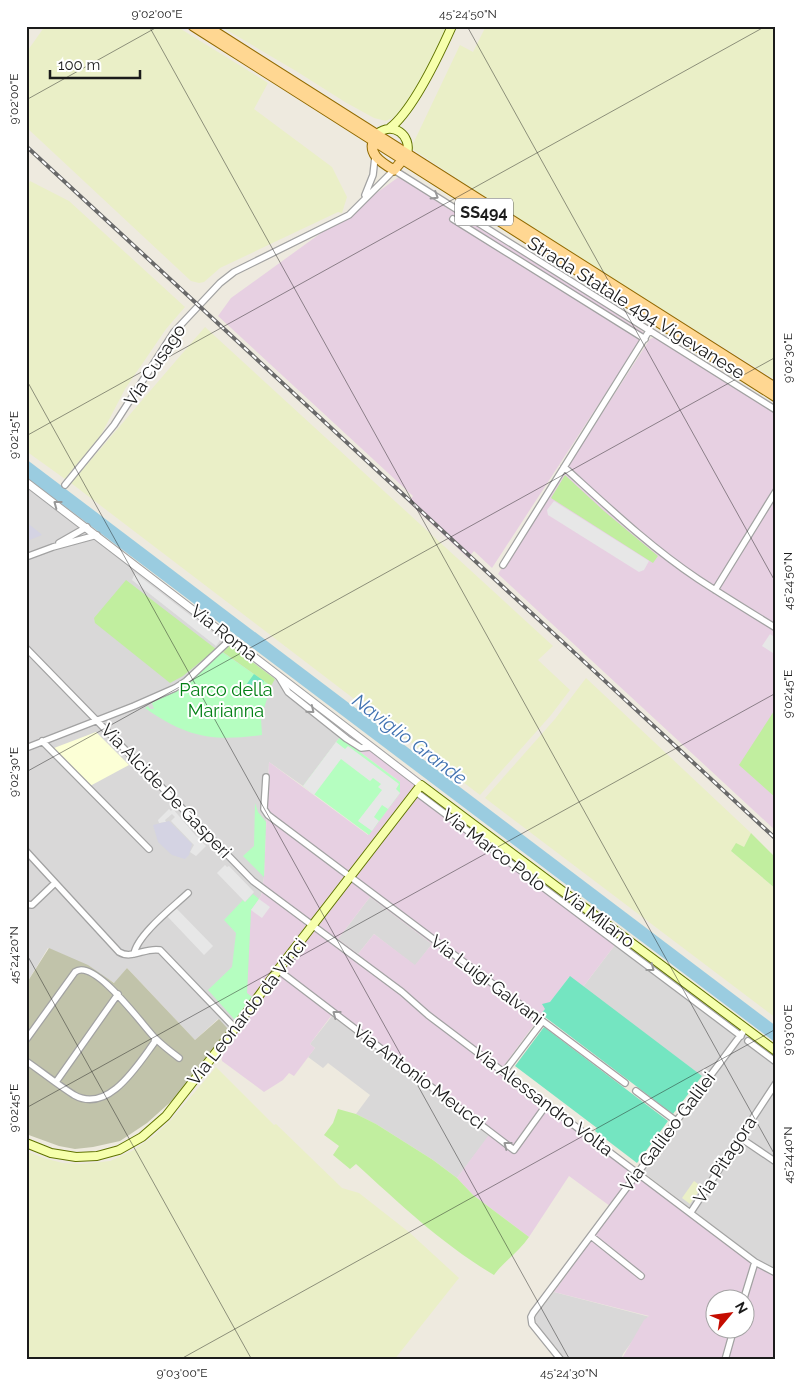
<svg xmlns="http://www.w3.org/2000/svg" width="802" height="1386" font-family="Raleway,sans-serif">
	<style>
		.residential { fill: #d9d8d8 }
		.industrial { fill: #e7d0e2; fill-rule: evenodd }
		.education { fill: #fcffd6 }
		.construction { fill: #c1c3aa }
		.farmland { fill: #eaefc7 }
		.grass { fill: #c1ee9f }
		.park { fill: #b5fec0 }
		.pitch { fill: #74e5c1 }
		.parking { fill: #e7e7e7 }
		.plaza { fill: #d4d3e3 }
		.water { fill: #9acce0 }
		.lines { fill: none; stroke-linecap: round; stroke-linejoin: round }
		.minor-casing { stroke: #a2a2a2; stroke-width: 8 }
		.tertiary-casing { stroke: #a2a2a2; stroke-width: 9 }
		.secondary-casing { stroke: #607300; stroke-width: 10 }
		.primary-casing { stroke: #916a00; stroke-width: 11 }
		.minor { stroke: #fff; stroke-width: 5.5 }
		.tertiary { stroke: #fff; stroke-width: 7 }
		.secondary { stroke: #f6ffac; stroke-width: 8 }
		.primary { stroke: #ffd792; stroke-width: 9 }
		.rail-casing { stroke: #696969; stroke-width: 4 }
		.rail { stroke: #fff; stroke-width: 2; stroke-dasharray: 5.5; stroke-linecap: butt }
		.oneway { stroke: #989898 }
		.ticks { fill: none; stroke: #1b1b1b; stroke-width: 1; stroke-opacity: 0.45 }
		.labels { text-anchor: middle; stroke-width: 4; stroke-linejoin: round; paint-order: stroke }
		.shield { fill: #fff; stroke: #5f5f5f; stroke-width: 1 }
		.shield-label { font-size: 16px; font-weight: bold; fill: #1b1b1b }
		.street-label { font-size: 18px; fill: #1b1b1b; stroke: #fff }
		.park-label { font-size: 18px; fill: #028014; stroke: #fff }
		.water-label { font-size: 19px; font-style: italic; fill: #4072b1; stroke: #fff }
		.neatline { fill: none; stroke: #1b1b1b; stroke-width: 2 }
		.ticks-label { font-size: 12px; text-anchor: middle; fill: #1b1b1b }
	</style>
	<rect width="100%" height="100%" fill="#eeeadf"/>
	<path class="residential" d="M26,479l323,246 -46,61 -34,-24 -5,115 -3,19 -10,14 1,87 -24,32 -10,-10 -23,21 -68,-72 -12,15 -67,-35 -22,36z
		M370,897l62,47 -17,22 -41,-32 -16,20 -20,-15z
		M624,933l152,114v222l-19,-10 -114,-87 68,-89 -128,-96z
		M332,1016l157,120 -32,42 -24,-18 -57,-36 -20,-10 14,-19 -42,-32 -5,5 -15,-11 7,-9 -5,-4z
		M554,1292l96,25 -27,37 -2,6h-55l-12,-15h-4l-16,-21v-6z"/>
	<path class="industrial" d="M400,176l123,77 122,80 -153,235 -18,-17 -6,7 -60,-56 5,-6 -195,-180 13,-18z
		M656,337l120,76v418l-278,-257 152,-235z
		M349,725l275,208 -41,54 -14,-10 -69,94 276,204v85h-155l23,-40 5,-4 -95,-24 60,-83 -45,-33 -40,61 -56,-42 -16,-17 34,-46 -157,-120 -24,32 5,4 -21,28 -5,-3 -6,7 -19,12 -42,-31 -1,-7 38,-51 -12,-10 4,-83 10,-14 3,-19 5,-115 99,73 32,-42v-11l-60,-45zM370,897l62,47 -17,21 -41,-31 -16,20 -20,-15zM714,1298h30v30h-30z"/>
	<path class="education" d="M96,732l33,33 -39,21 -36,-38z"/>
	<path class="construction" d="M49,948l39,17 26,18 13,-15 68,72 24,-21 9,10 -52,68 -29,26 -27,18 -27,6 -18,2 -16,-3 -33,-12v-150z"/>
	<path class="farmland" d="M45,26h131l92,57 -14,26 78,58 15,30 -5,16 -4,-1 -118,56 -16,14 -5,1 -8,-2 -165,-154v-74z
		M220,26h229l-18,39 -22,34 -11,16 -12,6 -12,-3 -29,-16 -49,-31z
		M486,26h290v354l-246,-153 -119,-79 49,-103 13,7z
		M30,181l39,20 116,106 -19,22 -41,60 -24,46 -36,44 -39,-28v-262z
		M205,327l348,319 -15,14 32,30 -19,25 -71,80 -409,-312z
		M586,678l165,155 -7,14 -13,4 45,38v129l-291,-220 70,-79z
		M216,1067l58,58 2,-1 66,64 17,5 51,40 49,45 -65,82h-368v-209l17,7 20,5 18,1 29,-3 22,-10 22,-15 18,-17z
		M694,1181l8,6 -12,17 -8,-6z"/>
	<path class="grass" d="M565,475l39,36 54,45 -5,7 -102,-65z
		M126,580l86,66 4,3 -33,27 -13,7 -75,-60 -1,-5z
		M230,645l45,34 -4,7 -48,-34z
		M776,708v90l-37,-33z
		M751,833l25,25v31l-45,-38 5,-8 8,4z
		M338,1109l18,5 20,10 57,36 24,18 16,17 56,42c-10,15 -25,24 -35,38 -51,-30 -95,-72 -138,-111l-6,5 -17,-14 6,-9 -15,-11 9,-12z"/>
	<path class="park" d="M222,652l49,34 -10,32 1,17c-49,7 -76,2 -117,-27l3,-2 2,3h4l-2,-6 34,-18z
		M340,737l60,45v11l-31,42 -66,-49z
		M255,803l3,9 8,10 -2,55 -21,-21 11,-10z
		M253,894l6,5 -8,11 -4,83 5,4 -17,23 -27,-30 24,-23 4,-34 -12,-13 19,-20 2,2z"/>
	<path class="pitch" d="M254,674l10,7 -8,11 -10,-7z
		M570,976l132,100 -29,38 -132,-100 4,-5 -3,-5 8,-2z
		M544,1027l124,94 -31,42 -42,-32 2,-3 -82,-62z"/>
	<path class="parking" d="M554,501l95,60 -5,9 -5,2 -91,-57 -1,-5z
		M135,573l86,66 -5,7 -84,-66z
		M770,634l6,4v17l-14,-9z
		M336,742l9,7 3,-3 51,38 -3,5 4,4 -12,16 -6,-4 -8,12 5,4 -7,10 -14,-10 24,-31 -4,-3 3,-3 -8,-6 -3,3 -29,-22 -27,36 -11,-9z
		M169,809l2,2 2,-2 23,27 6,3 1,4 3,3 -10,10 -6,-4 4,-7 -23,-24 4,-4 -3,-3 -7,6 1,2 -7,1 -1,-3z
		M225,865l2,2 2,-1 25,26 -9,10 -28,-29z
		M259,899l11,8 -8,11 -11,-8z
		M176,908l37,38 -9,9 -37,-39z"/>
	<path class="plaza" d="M26,522l14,11 2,2 -15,6z
		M169,821l23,23 -3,11 -4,4 -13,-4 -14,-13 -5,-17z"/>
	<path class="water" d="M26,459l750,567v17l-750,-566z"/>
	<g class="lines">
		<defs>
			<path id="minor" d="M365,195l8,-20 2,-18
				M453,219l192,120
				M564,467c43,39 86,80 134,112 26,17 52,33 78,49
				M65,485l49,-60 60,-93 46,-49 14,-11 115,-57 45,-45 382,240
				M59,543l28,-16
				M26,557l27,-10 44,-12
				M503,565l146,-234
				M715,590l61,-99
				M26,648l227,233 149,111 26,23 327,247 21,11
				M279,677l9,15 59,47 14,9 9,-1
				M42,741l107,108
				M26,748l108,-42 41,-18 11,-7 45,-42
				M266,777l-2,32 4,6 357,268
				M416,792l325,244
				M26,851l93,101c13,8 26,-5 41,-2l75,78
				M26,904l6,1 23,-22
				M134,954c3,-19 39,-47 54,-61
				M278,970l236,180 33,-46
				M26,1040l49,-68c19,-15 68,54 80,66 7,7 16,14 24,20
				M748,1041l28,21
				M26,1061c16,11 32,24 48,34 34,19 63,-29 80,-52l1,-4
				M504,1072l38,-50
				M56,1082l62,-88
				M636,1091l40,30
				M739,1137l37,25
				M691,1212l85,-129
				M591,1236l50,40
				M744,1298l11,-36
				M561,1360l-29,-36 -1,-7 2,-4 213,-285
				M725,1360l9,-32"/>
			<path id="tertiary" d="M26,482l395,303"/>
			<path id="secondary" d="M390,128c24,-19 49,-73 62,-102
				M377,134c16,-13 35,1 30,20
				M26,1143l25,10 25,4 21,-1 22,-6 23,-13 24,-21 69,-88 43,-58 143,-185 355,266"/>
			<path id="primary" d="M193,26l583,371
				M206,26l570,362
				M375,136c-9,17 5,26 19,34l11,-13"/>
		</defs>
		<use href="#minor" class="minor-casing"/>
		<use href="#tertiary" class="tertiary-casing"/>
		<use href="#secondary" class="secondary-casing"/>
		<use href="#primary" class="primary-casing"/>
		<use href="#minor" class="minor"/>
		<use href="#tertiary" class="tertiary"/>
		<use href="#secondary" class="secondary"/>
		<use href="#primary" class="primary"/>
		<defs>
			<path id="rail" d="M26,146l750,693"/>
		</defs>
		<use href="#rail" class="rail-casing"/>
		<use href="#rail" class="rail"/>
	</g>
	<defs><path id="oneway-chevron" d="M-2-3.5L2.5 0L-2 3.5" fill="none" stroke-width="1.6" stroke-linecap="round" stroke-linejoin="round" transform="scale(1.25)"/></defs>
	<g class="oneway">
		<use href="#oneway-chevron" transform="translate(435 196) rotate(32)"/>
		<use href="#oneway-chevron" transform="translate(57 504) rotate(-143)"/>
		<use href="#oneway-chevron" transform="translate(311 710) rotate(39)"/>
		<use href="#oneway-chevron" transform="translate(651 968) rotate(37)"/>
		<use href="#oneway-chevron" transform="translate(336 1014) rotate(-143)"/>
		<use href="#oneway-chevron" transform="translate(507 1145) rotate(-143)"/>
	</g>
	<path class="ticks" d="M149,26l627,1131M467,26l309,557M26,100l133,-74M26,379l544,981M26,436l740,-410M26,772l750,-415M26,953l226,407M26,1108l750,-415M179,1360l597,-331"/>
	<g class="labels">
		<rect class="shield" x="455" y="198.5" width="58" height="27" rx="4"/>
		<g class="shield-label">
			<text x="484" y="218">SS494</text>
		</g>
		<g class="street-label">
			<text transform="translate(636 308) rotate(32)" y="6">Strada Statale 494 Vigevanese</text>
			<text transform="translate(155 365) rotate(-56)" y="6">Via Cusago</text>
			<text transform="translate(224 633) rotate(38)" y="6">Via Roma</text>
			<text transform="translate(166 791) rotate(46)" y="6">Via Alcide De Gasperi</text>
			<text transform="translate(494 850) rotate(37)" y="6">Via Marco Polo</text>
			<text transform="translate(598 918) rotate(37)" y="6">Via Milano</text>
			<text transform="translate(487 980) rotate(37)" y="6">Via Luigi Galvani</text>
			<text transform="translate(247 1012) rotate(-52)" y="6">Via Leonardo da Vinci</text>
			<text transform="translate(419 1077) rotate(37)" y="6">Via Antonio Meucci</text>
			<text transform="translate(543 1101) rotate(37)" y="6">Via Alessandro Volta</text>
			<text transform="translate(668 1132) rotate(-53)" y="6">Via Galileo Galilei</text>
			<text transform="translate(725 1160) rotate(-57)" y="6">Via Pitagora</text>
		</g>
		<g class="park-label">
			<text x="226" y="696">Parco della<tspan x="226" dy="21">Marianna</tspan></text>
		</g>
		<g class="water-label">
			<text transform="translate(410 739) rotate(37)" y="7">Naviglio Grande</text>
		</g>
	</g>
	<rect width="802" height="1386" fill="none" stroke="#ffffff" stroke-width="55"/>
	<g transform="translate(730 1314) rotate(61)"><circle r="24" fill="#ffffff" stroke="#a4a4a4"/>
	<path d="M0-4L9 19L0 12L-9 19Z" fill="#c50c00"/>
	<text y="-8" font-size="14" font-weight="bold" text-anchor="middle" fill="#1b1b1b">N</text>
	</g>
	<path d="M50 70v8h90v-8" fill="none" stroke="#1b1b1b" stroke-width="2.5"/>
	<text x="58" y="70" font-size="15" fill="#1b1b1b" stroke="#ffffff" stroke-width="4" paint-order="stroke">100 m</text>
	<rect x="28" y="28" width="746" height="1330" class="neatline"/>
	<g class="ticks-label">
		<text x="157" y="18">9°02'00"E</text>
		<text x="468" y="18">45°24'50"N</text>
		<text transform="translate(14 99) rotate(-90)" y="4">9°02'00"E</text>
		<text transform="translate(788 358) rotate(-90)" y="4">9°02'30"E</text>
		<text transform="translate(14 435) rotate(-90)" y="4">9°02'15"E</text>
		<text transform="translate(788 581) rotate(-90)" y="4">45°24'50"N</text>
		<text transform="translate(788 694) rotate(-90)" y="4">9°02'45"E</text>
		<text transform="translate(14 772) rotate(-90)" y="4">9°02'30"E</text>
		<text transform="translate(14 955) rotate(-90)" y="4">45°24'20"N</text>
		<text transform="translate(788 1030) rotate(-90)" y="4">9°03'00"E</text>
		<text transform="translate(14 1108) rotate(-90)" y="4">9°02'45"E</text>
		<text transform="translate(788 1155) rotate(-90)" y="4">45°24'40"N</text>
		<text x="182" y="1377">9°03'00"E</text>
		<text x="569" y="1377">45°24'30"N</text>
	</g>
</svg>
